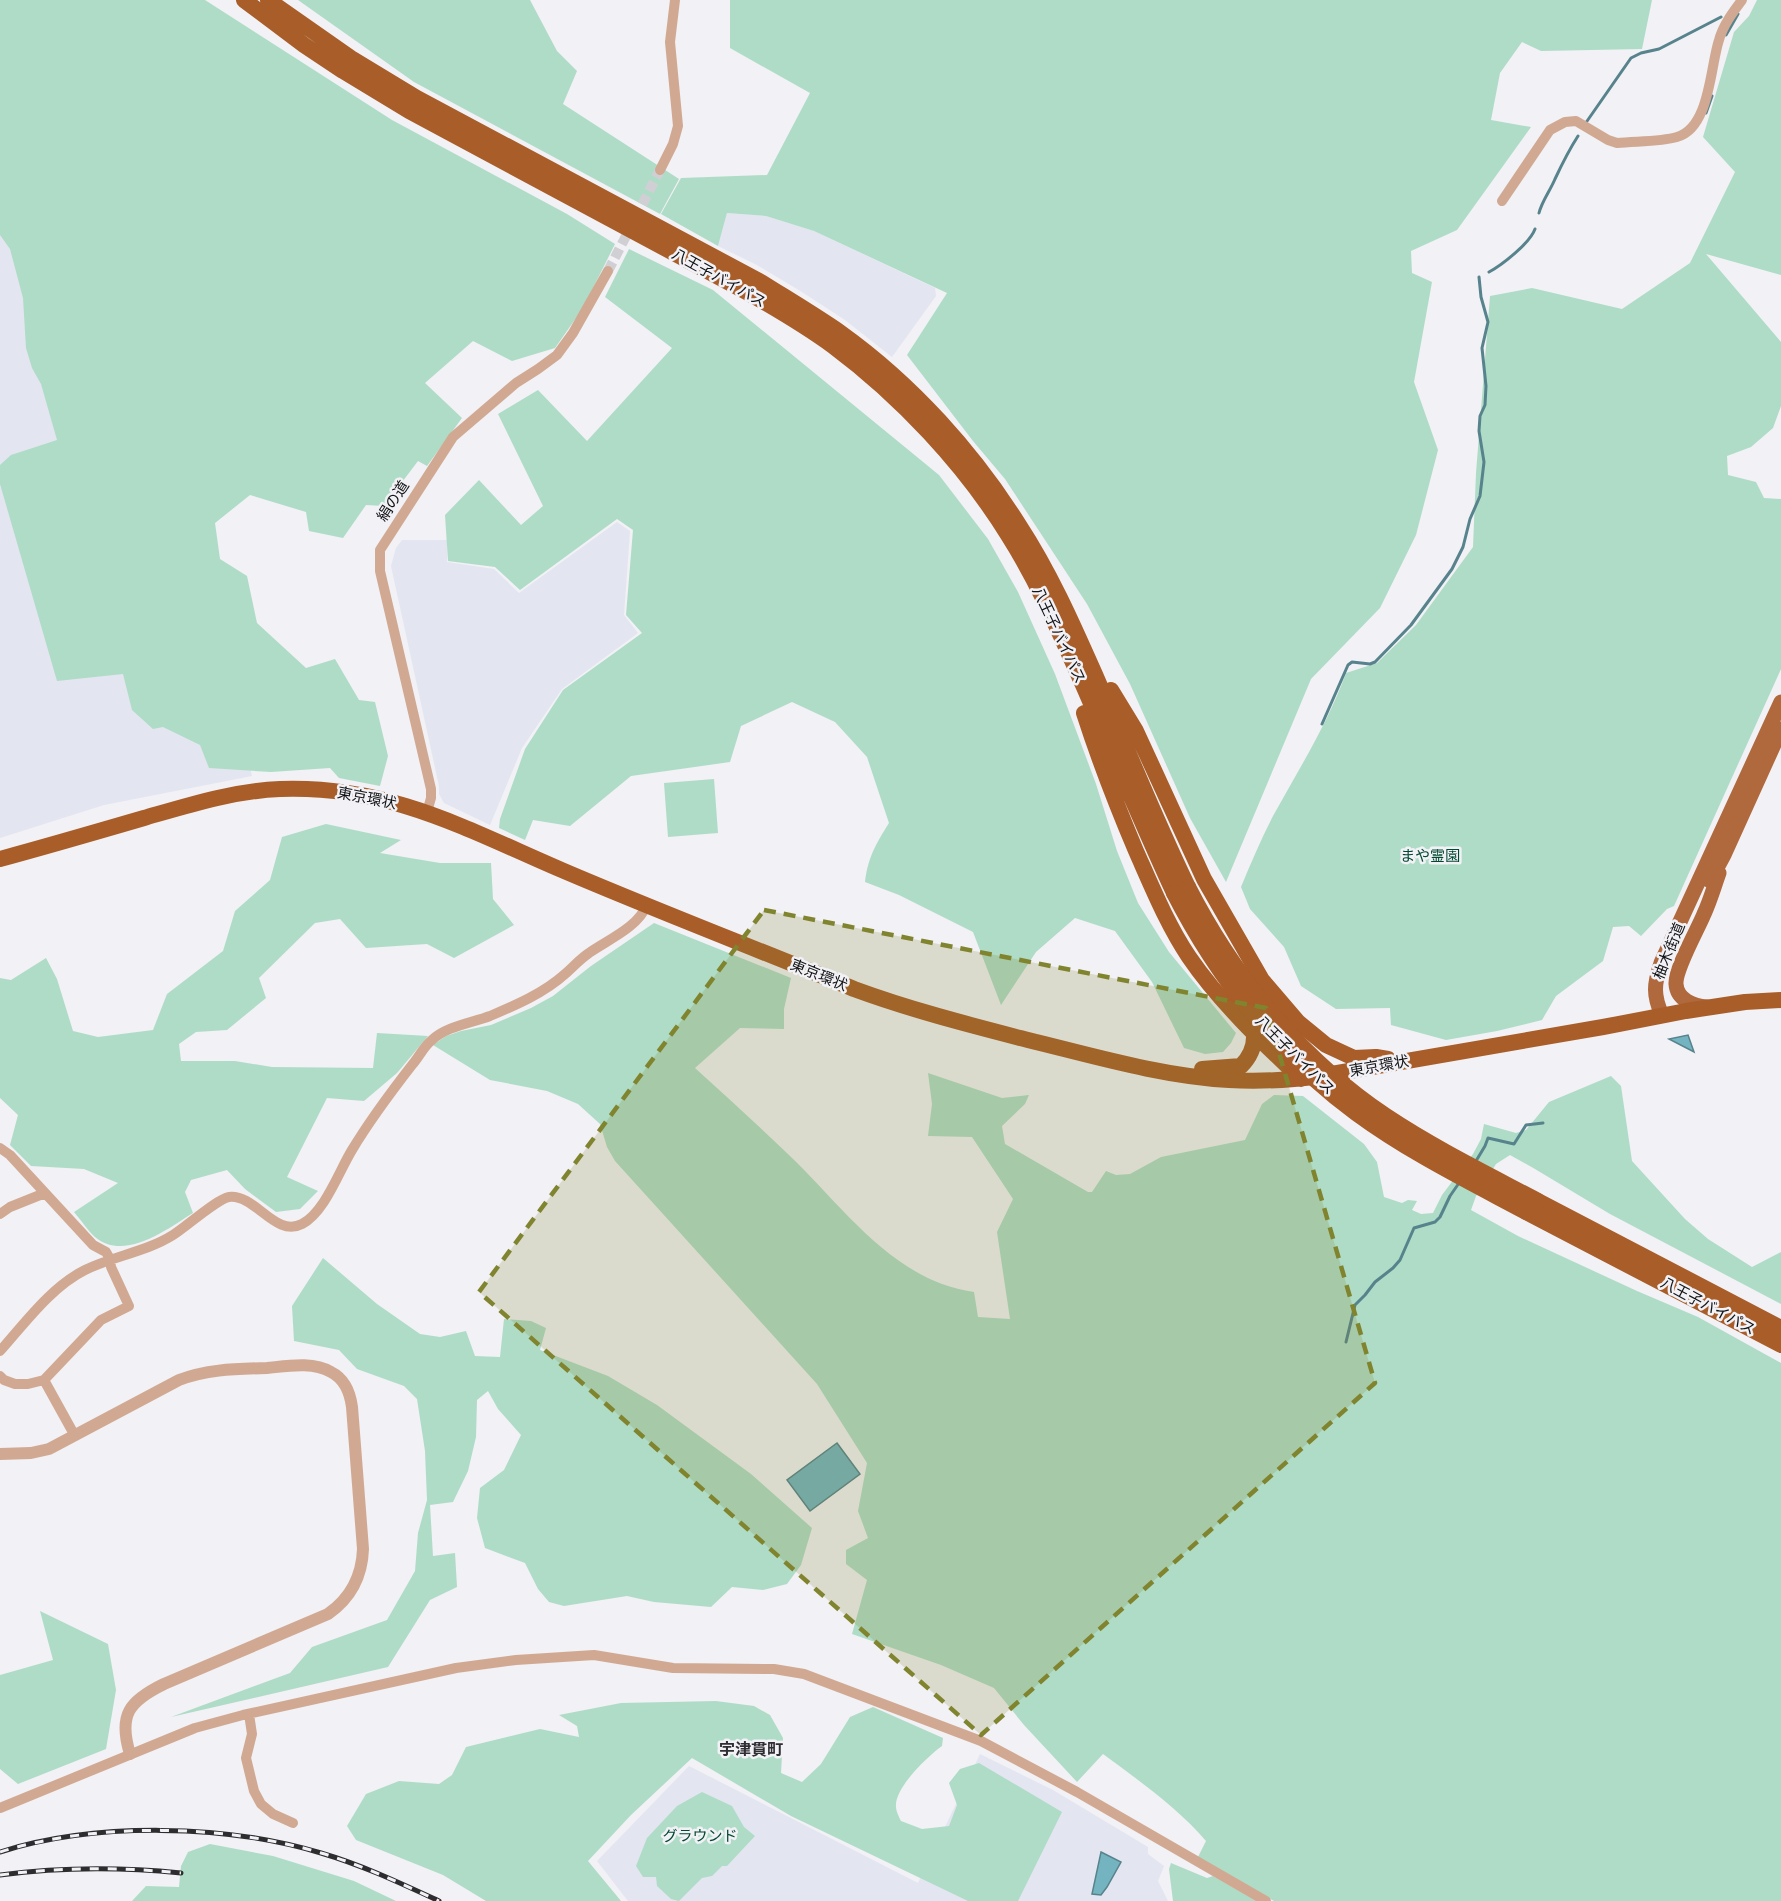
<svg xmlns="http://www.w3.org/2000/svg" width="1781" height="1901" font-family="'Noto Sans','Noto Sans JP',sans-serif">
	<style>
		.built { fill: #e3e5f0 }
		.green { fill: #afdcc6 }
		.water { fill: #74b3c0; stroke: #57838c; stroke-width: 1.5 }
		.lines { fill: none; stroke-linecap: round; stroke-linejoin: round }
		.stream { stroke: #57838c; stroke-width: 3 }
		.minor-tunnel { stroke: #d0d0d4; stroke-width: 10; stroke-dasharray: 10 5; stroke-linecap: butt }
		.minor { stroke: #d1a992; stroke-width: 10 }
		.tertiary { stroke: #d1a992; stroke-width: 12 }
		.primary { stroke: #b0693d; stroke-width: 15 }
		.trunk { stroke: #a95d28; stroke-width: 16 }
		.rail-casing { stroke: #2d2d2f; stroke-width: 5 }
		.rail { stroke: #f1f1f6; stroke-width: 3; stroke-dasharray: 9; stroke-linecap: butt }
		.trunk-bridge { stroke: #a95d28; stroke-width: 16 }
		.marked { fill: #81842e; fill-opacity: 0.2; stroke: #81842e; stroke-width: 4.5; stroke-dasharray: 12 8; stroke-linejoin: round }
		.labels { text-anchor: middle; stroke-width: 5; stroke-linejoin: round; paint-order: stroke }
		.street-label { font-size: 15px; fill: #121314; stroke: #f1f1f6 }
		.park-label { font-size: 15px; fill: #004931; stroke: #f1f1f6 }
		.neighbourhood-label { font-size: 16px; font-weight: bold; fill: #2f2f33; stroke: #f1f1f6 }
	</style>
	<rect width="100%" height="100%" fill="#f1f1f6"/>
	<path class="built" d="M0,0l188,412 38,253 26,111 -148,29 -104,33z
		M727,213l39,3 48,15 121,57 1,8 -44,61 -47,-37 -43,-28 -45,-27 -39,-19z
		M617,522l13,9 -6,84 14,18 -76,56 -40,59 -32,77 -46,-22 -5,-9v-8l-48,-220 5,-18 6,-8h45v22l47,7 25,24z
		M980,1754l73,36 95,57v7l16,12 -6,15 10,20h-540l-31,-40 92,-95 229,117z"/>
	<path class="green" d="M0,0h205l187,120 175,94 48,30 -32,64 -28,40 -43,13 -39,-20 -48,42 37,35 -35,48 -9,-5 -34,45 -18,-1 -23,33 -34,-7 -3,-19 -56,-17 -35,28 5,36 27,17 10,47 49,45 29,-9 24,41 16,2 13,54 -8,30 -41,-8 -9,-10 -59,4 -62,-4 -9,-23 -37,-18 -10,2 -21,-19 -9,-36 -66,7 -57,-197v-19l11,-10 46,-15 -16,-56 -9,-16 -6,-20 -3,-50 -13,-49 -10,-14z
		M298,0h232l27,51 20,20 -14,33 116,75 -19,35 -246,-132z
		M730,0h922l-10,49 -101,2 -19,-9 -22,31 -9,47 40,7 -74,103 -46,21 1,22 20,9 -18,100 24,68 -22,85 -36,73 -69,71 -85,203 -36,-64 -60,-134 -43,-80 -82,-125 -32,-38 -66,-86 40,-62 -133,-62 -48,-15 -39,-3 -9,33 -57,-32 20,-36 86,-3 43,-82 -80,-45z
		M1757,0h24v275l-75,-21 75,88v64l-8,22 -22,19 -24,9 1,19 28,7 8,16 17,1v170l-107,237 -7,3 -26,27 -12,-10 -16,1 -10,34 -47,35 -14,24 -45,11 -51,9 -55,-15 -1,-17 -54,1 -35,-23 -17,-39 -34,-38 -9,-22c10,-24 20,-48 32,-71 26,-47 55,-93 73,-143l31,-10 39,-38 57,-78 3,-74 14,-177 42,-8 90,21 68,-46 45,-91 -32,-35 31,-105 15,-16z
		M629,249l84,41 226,185 49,64 30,53 37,82 41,110 21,67 21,52 31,49 67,81 -5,10 -8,9 -18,2 -21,-6 -32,-66 -37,-51 -40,-13 -39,34 -35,53 -28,-73 -74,-37 -34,-13c3,-25 11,-38 24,-59l-22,-66 -32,-35 -43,-20 -51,24 -11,36 -99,14 -61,50 -37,-6 -8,20 -26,-12 1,-9 25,-70 38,-59 79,-57 -16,-18 7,-85 -16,-11 -97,71 -25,-23 -47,-6 -3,-46 34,-35 42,45 22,-19 -45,-92 40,-24 49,51 85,-93 -67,-51z
		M714,779l4,54 -50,4 -4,-54z
		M326,824l75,16 -21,13 60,10h51l2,36 21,26 -60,33 -27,-14 -61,4 -26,-29 -25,4 -56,55 7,20 -39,32 -31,2 -17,12 2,17h54l37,6 101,1 4,-35 51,3 -31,37 -33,28 -37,-3 -40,79 31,14 -18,18 -24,3 -31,-23 -18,-19 -36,10 -6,12 8,21c-26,16 -68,49 -98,24 -7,-6 -14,-17 -21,-25l44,-29 -34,-14 -53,-3 -21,-21 8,-30 -18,-17v-120l11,2 35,-22 11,21 16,52 25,6 55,-7 14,-36 56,-43 12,-40 35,-31 12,-43z
		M654,923l137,55 -7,31v20l-44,-1 -45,40c32,29 64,58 95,88 54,52 104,125 184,136l4,25 32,2 -13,-87 16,-33 -41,-62 -44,-1 4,-32 -4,-31 74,25 27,-3 -4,9 -23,22 3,18 83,48h4l14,-21 10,4 14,-1 31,-17 84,-17 17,-36 12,-9 29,1 61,48 13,18 7,35 18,6 6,-3 9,1 -5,9 9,4 12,-1 9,-18 31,-41 8,-15 3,-15 32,9 10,-3 23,-28 62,-26 10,10 11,75 53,58 23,20 44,28 29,-15v52l-171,-90 -75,-45 -25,-14 -14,9 -20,32 -5,14 47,26 119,55 61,26 83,46v538h-507l-76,-44 8,-16c-29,-34 -68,-61 -103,-87l-26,28 -53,-57 -30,-37 -53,-23 -89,-31 15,-54 -21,-16v-14l22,-12 -10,-27 9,-48 -50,-79 -202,-223 -8,-14 -7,-23 -22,-20 -31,-13 -57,-11 -57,-35 13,-9 15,-5 30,-6 40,-17 22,-12 38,-30z
		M323,1258l54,46 43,30 20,3 26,-6 9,25 25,1 4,-38 27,2 15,7 -6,22 68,26 49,29 94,69 61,54 -11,37 -14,19 -24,6 -31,-3 -21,20 -57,-5 -27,-6 -63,10 -15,-4 -11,-13 -13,-26 -40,-15 -8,-30 3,-30 24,-18 17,-35 -23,-26 -10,-18 -11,9 -1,37 -8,34 -15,31 -23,3 3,51 22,-3 2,34 -27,13 -42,67 -217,50 119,-44 22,-26 75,-27 28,-49 3,-38 9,-33 -2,-49 -8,-52 -13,-13 -47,-17 -18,-19 -45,-9 -2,-35z
		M40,1611l68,33 8,46 -10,59 -88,35 -18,-15v-94l53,-15z
		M716,1701l38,5 16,9 13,23 -2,35 21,9 19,-18 29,-47 23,-10 70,31 -1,8c-14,10 -48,42 -46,61 0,4 3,10 5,14l21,8 27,-3 8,-21 -8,-22 11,-14 19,-6 83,49 -44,89h-50l-177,-85 -99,-58 -61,57 -43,46 33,40h-135l-43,-26 -87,-35 -9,-14 19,-32 33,-13 40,3 13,-9 14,-28 74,-18 39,8 -2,-11 -18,-11 62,-12z
		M702,1792l30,14 12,21 11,9 -28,30h-5l-10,10 -10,2 -23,23 -8,-2 -14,-13 -1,-9h-13l-7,-11 11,-28 30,-32z
		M210,1844l63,12 81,25 42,20h-264l14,-15 33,1 2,-21 7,-14z
		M1171,1863l36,15 6,-2 44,25h-84l-4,-32z"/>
	<path class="water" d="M1688,1035l6,17 -25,-13z
		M837,1443l23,31 -50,37 -23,-31z
		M1101,1852l20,10 -14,25 -6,8 -9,-1z"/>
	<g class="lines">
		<path class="stream" d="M1726,35l12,-21
			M1706,113l6,-17
			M1585,124l46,-66 10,-5 18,-4 62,-32
			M1539,213c3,-12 11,-22 16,-34 7,-15 14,-29 23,-43
			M1489,272c13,-7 41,-29 46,-43
			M1322,724l26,-59 4,-3 18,2 5,-2 36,-37 41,-56 11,-22 7,-28 10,-23 4,-34 -5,-31 1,-15 5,-11 1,-19 -4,-38 6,-26 -7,-25 -2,-20
			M1476,1161l9,-15 3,-8 26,6 12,-19 17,-2
			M1346,1342l9,-37 10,-10 10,-13 18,-14 7,-8 14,-32 21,-6 5,-5 10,-21 9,-13"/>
		<path class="minor-tunnel" d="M608,271l52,-101"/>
		<path class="minor" d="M660,170l13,-26 5,-18 -8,-84 5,-42
			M1502,201l48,-71 15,-8 11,-1 32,19 9,3c18,-2 43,-1 60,-6 33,-9 33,-70 42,-97 4,-15 14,-28 23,-40
			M427,812l4,-14v-9l-51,-218v-21l73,-113 63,-54 22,-14 19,-14 16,-22 35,-62
			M0,1148l10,7 83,90 13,7 4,7 1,8 18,39 -28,14 -57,60 -16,4h-13l-11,-4 -4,-4
			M0,1214l10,-7 35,-14
			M0,1351c25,-28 51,-64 85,-81 28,-14 61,-18 88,-35 13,-8 44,-36 56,-38 27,-3 46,41 73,27 23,-12 37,-53 50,-74 18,-30 39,-58 60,-85 7,-8 12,-19 20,-25 15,-14 40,-17 58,-24 26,-11 54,-23 75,-42 8,-7 15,-15 24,-21 20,-14 48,-25 58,-48
			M44,1380l31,56
			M249,1714l3,20 -6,24 8,33 7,13 12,10 20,9
			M0,1808l195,-80 48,-13 213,-47 60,-8 78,-5 79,13 101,1 30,5 177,67 96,51 189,109"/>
		<path class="tertiary" d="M0,1454l31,-1 18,-4 130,-69c29,-11 57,-11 88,-12 20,-2 46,-7 64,4 14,7 19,20 21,35l11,142c-1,28 -12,49 -35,65l-164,70c-35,17 -46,31 -34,70"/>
		<path class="primary" d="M1710,881l14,-26 57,-126
			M1707,1007c-13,-1 -30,-7 -31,-23 -1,-15 22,-55 28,-70 6,-13 10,-27 15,-41
			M1662,1015c-9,-20 -8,-31 -1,-52l120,-261"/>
		<path class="trunk" d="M244,0l60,45 39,26 66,40 343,184c28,16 55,32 81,51 67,50 131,118 175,189 30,47 52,99 75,150 30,69 59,139 91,208
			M268,0l83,58 66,40 344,184c27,17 54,33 80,51 71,51 132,119 178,192 32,49 55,102 78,154 30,69 58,140 91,208
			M1111,690l25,41 68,148 58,101 36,42 28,23 28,13 22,-1 12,2
			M1084,713c15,47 33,93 52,138 16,36 31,73 53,106 30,44 73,85 112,122
			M0,859c48,-13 96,-27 144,-41 45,-13 89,-27 136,-29 110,-4 188,41 284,82 96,41 193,78 290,118 57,21 116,36 174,51 66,16 133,36 201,40 30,2 61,0 91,-4l283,-49 83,-16 59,-9 36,-2
			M1202,1069l39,-3c10,-10 14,-20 13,-33
			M1538,1201l243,127
			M1526,1212l255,133"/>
		<defs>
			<path id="rail" d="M0,1852c95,-30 226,-28 321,1 41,12 79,30 118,48
				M0,1875c61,-8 120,-8 181,-2"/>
		</defs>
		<use href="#rail" class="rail-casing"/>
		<use href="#rail" class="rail"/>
		<path class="trunk-bridge" d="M1188,887c46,90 113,172 198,229 48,32 101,58 152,85
			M1174,893c43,84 105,164 182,220 53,39 112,68 170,99"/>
	</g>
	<path class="marked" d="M764,910l502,98 109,375 -394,352 -502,-443z"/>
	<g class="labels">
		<g class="street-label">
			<text transform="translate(719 278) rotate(29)" y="5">八王子バイパス</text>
			<text transform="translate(393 501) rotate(-57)" y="5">絹の道</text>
			<text transform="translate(1059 635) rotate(65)" y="5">八王子バイパス</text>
			<text transform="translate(367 798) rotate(11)" y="5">東京環状</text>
			<text transform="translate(1669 951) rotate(-68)" y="5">柚木街道</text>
			<text transform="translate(819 975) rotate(22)" y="5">東京環状</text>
			<text transform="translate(1295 1055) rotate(45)" y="5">八王子バイパス</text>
			<text transform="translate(1379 1066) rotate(-10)" y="5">東京環状</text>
			<text transform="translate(1708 1306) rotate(28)" y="5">八王子バイパス</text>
		</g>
		<g class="park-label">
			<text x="1430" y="861">まや霊園</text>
			<text x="700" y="1841">グラウンド</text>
		</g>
		<g class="neighbourhood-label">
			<text x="751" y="1755">宇津貫町</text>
		</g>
	</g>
</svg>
